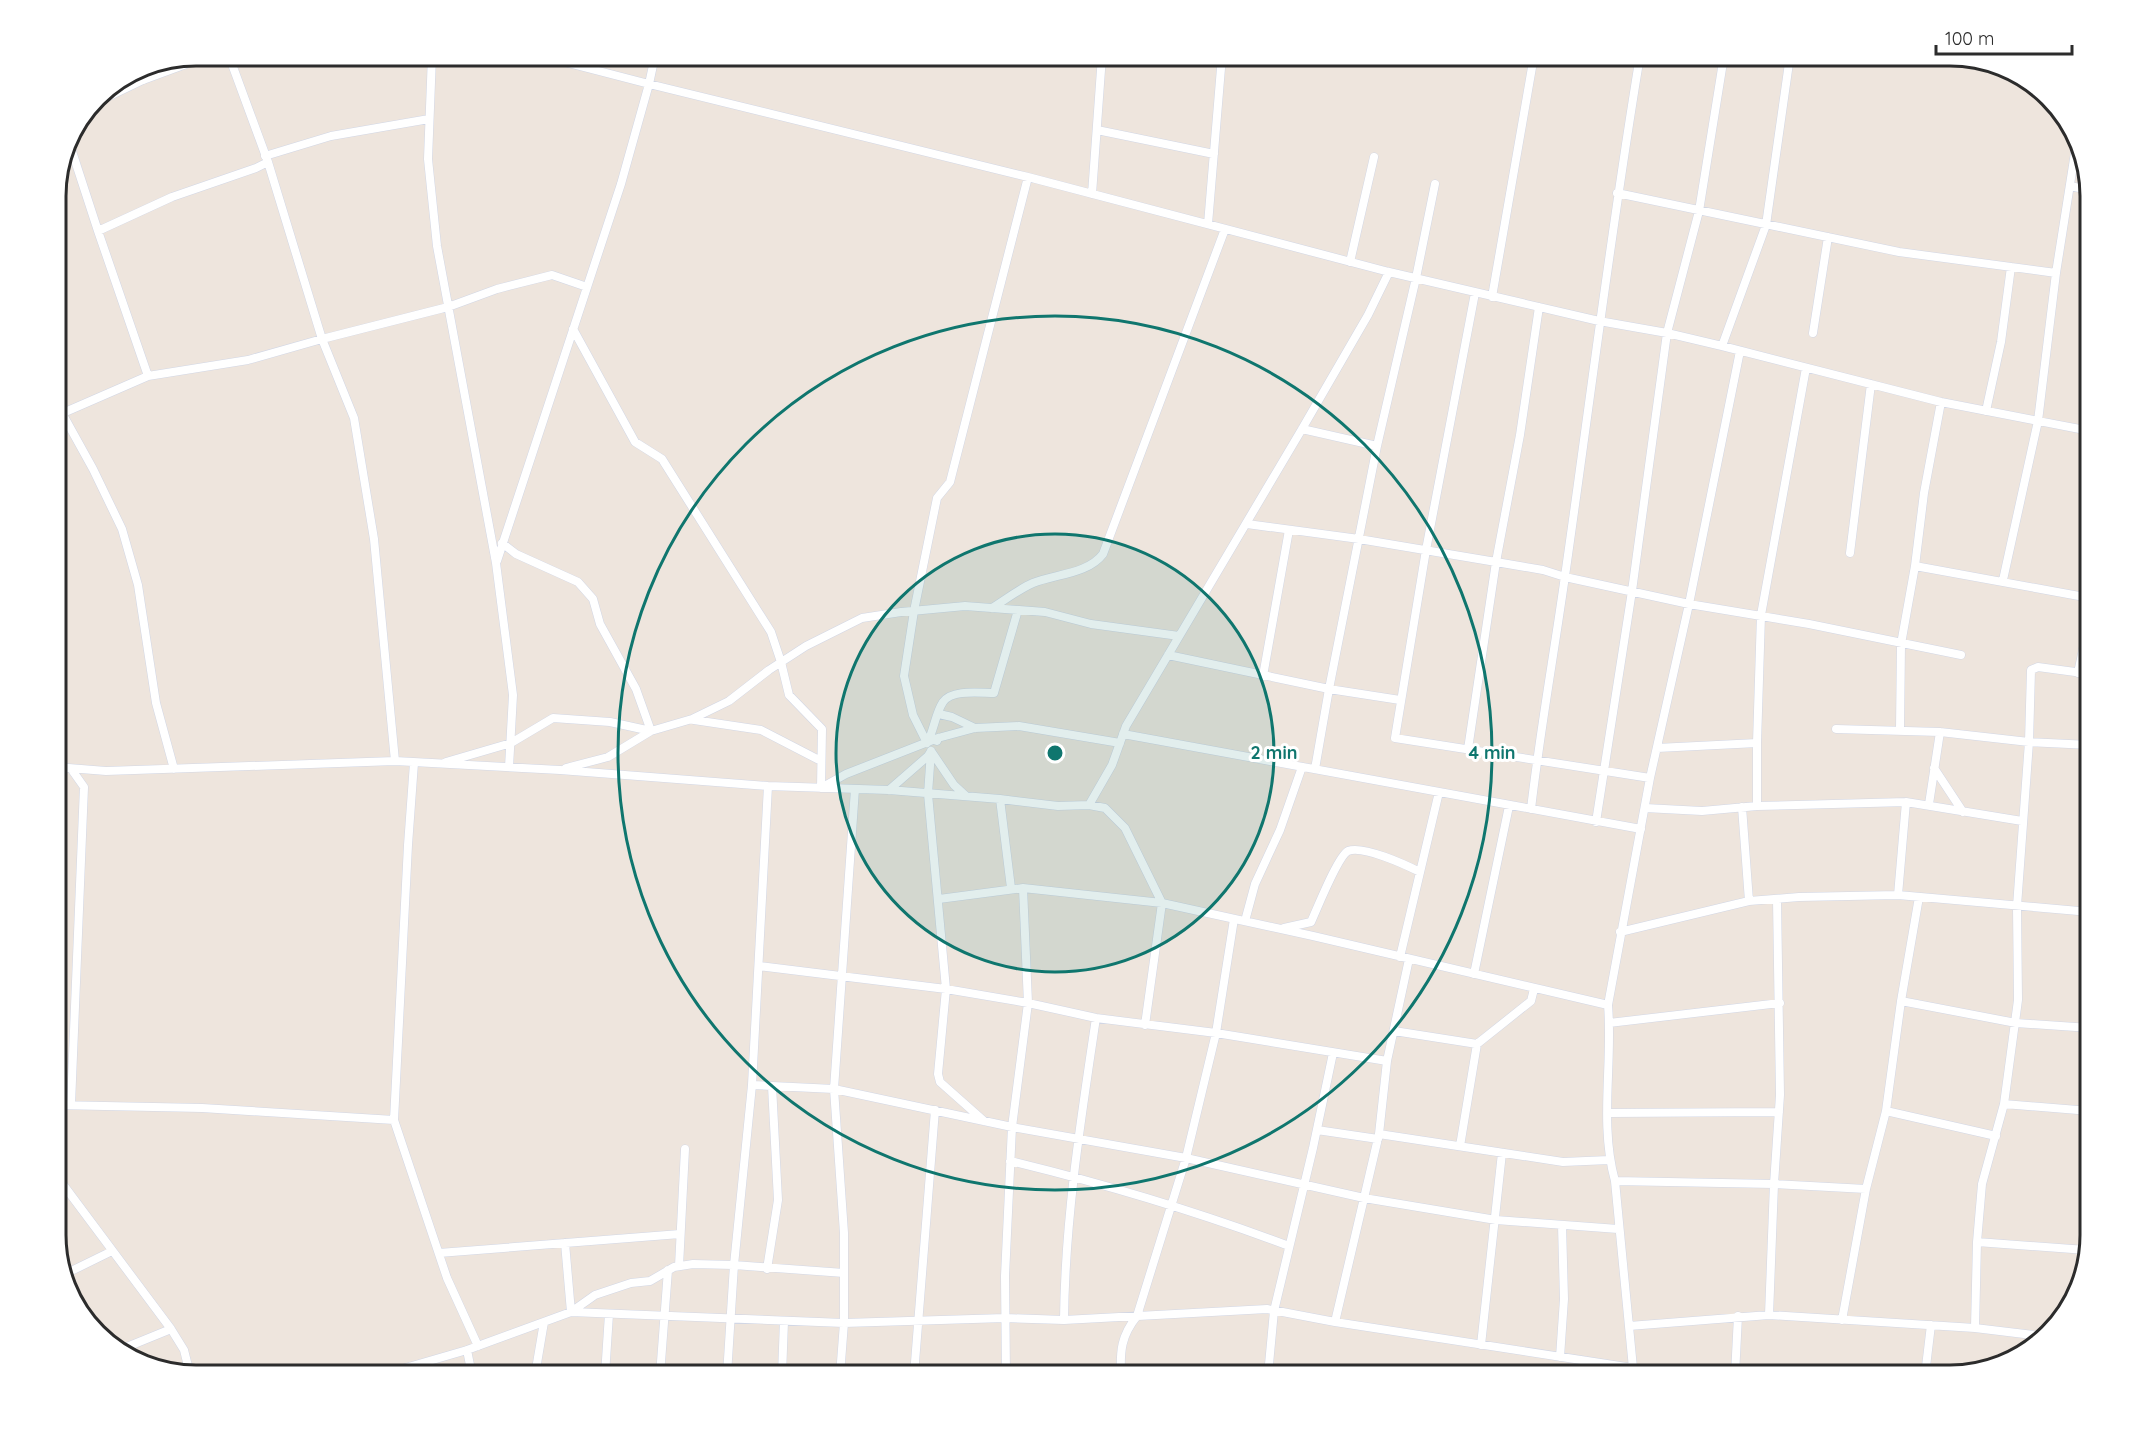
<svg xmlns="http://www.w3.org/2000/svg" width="2146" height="1431" font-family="Quicksand,sans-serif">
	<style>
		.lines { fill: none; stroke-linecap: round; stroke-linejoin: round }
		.street-casing { stroke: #d2d7e5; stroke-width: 9 }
		.street { stroke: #fff; stroke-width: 8 }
		.ring { fill: none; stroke: #0f766e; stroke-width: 3 }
		.rim { fill: none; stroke: #2c2c2c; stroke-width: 3 }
		.centre { fill: #0f766e; stroke: #fff; stroke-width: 3 }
		.ring-label { font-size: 18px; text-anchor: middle; font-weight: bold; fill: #0f766e; stroke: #fff; stroke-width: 6; stroke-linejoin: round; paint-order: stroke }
	</style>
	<rect width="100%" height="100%" fill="#eee5dd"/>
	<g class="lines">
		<defs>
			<path id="street" d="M229,56l39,106 54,177 32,79 20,121 21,222
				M432,56l-4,103 9,87 59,317 17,132 -4,72
				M541,56l108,28 379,93 361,95 210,49 68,12 55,13 219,56 149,29
				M141,67l2,13
				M91,105l52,-25 65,-24
				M1097,130l117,24
				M68,139l30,92 50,145
				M265,156l66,-20 98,-17
				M2070,186l19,4
				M1617,193l282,59 157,21
				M1092,194l10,-138
				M1208,224l14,-168
				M98,231l74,-34 84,-29 12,-6
				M1350,262l24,-105
				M1475,293l-49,257 -31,188 255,40
				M1492,297l42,-241
				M573,329l62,113 27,17 109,173 10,30 8,33 33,34 -1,59 25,-14 92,-36
				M1813,333l15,-96
				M1722,346l44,-121 24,-169
				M1986,411l15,-69 10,-75
				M62,413l31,56 29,60 16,56 18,118 18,66
				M56,416l92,-40 100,-16 74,-21 126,-32 49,-18 55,-14 35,12
				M1302,429l75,17
				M1247,524l112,15 137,23 24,-127 19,-128
				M502,543l14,11 62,28 15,17 7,25 36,65 15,42
				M1850,553l21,-169
				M497,561l124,-377 28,-100 6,-28
				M1915,566l175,32
				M2003,580l35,-159 18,-148 21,-133
				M992,608c13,-8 27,-19 41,-25 22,-9 55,-9 70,-29l122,-325
				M1168,655l161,34 -14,80
				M2078,673l12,-57
				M1263,676l26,-146
				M1400,700l-71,-11 48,-243 39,-168 19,-94
				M939,714l13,3 23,11
				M694,720l67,10 60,31
				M1836,729l104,3 89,10 61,3
				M1900,729l1,-85 14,-78 9,-73 17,-91
				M1123,734l518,95
				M937,741l1,-3 37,-10 44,-2 101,17
				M927,743l-14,-28 -9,-39 10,-65 23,-113 13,-16 78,-305
				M927,743c7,-12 8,-29 16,-41 9,-13 37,-9 51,-9l24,-83
				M1657,748l100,-5
				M1468,749l28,-187 47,8 22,7 124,27 120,20 152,31
				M931,751l-3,43 18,195 -8,85 2,8 44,39
				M931,751l23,34 12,11
				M446,762l65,-19 42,-25 57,4 41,9
				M414,763l-6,82 -14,275 53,158 31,68
				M56,767l50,4 289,-10 165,9 208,16 121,4 111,9 58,7 31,-1 16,3 20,20 37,75 -17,122
				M566,768l42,-11 43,-26 41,-12 37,-18 40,-31 37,-24 56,-28 39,-6 64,-6 80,6 46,12 88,12
				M1934,768l29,44
				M889,790l39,-34 3,-5
				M1000,799l11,89
				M1929,804l11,-72
				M1089,805l23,-40 14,-39 176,-297 66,-114 21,-43
				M1757,806v-63l4,-128 45,-247
				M1742,807l7,94
				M1645,808l57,3 55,-5 149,-4 116,19
				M1531,809c9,-78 23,-155 34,-233 25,-174 46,-347 75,-520
				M1596,822l36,-231 35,-258 32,-122 25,-155
				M1898,895l8,-93
				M939,899l84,-11 139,15 151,33 295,69
				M1245,921l10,-37 25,-54 22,-63
				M1284,928l27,-6c6,-13 27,-66 37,-71 15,-6 58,14 72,21
				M1620,932l129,-31 50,-4 99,-2 192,17
				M1400,957l39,-165
				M759,966l187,23 82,14 68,15 120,15 171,28
				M1474,974l35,-168
				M1901,1001l115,22 74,5
				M1609,1023l171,-20
				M1394,1031l83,13
				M752,1085l82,4 178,38 174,31 178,40 132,22 122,9
				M71,1104l13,-317 -12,-17
				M2004,1104l86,7
				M56,1105l146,3 192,12
				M1886,1111l110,25
				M1608,1113l171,-1
				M1317,1130l61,9
				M1379,1134l184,28 46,-2
				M1460,1146l17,-102 54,-43 3,-12
				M1010,1161c95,23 188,51 279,85
				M56,1175l115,154 13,21 6,24
				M1615,1181l159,3 92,5
				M1977,1242l109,8
				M565,1243l6,69 24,-17 36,-12 19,-2 24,-14 19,-3 41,1 110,8
				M439,1253l241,-19
				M679,1266l6,-117
				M767,1269l11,-69 -6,-114
				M65,1274l47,-23
				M1769,1315l5,-131 6,-89 -3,-196
				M1064,1320c1,-101 17,-202 32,-302
				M1842,1320l24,-131 20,-78 15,-110 18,-104
				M1335,1322l44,-188 8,-73 22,-102
				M1629,1326l140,-11 206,13 66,8
				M1975,1328l2,-86 5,-58 22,-80 14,-104 -1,-94 12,-164 2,-72 7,-3 52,7
				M1481,1345l21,-192
				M467,1350l5,25
				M117,1351l54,-22
				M1560,1357l4,-58 -2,-74
				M381,1375l86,-25 104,-38 273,11 161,-5 59,2 203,-11 68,13 298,46
				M535,1375l9,-53
				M605,1375l4,-61
				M660,1375l8,-105
				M727,1375l7,-110 18,-180 16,-299
				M782,1375l2,-54
				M840,1375l4,-52v-90l-10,-144 21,-300
				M914,1375l21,-265
				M1006,1375l-1,-99 7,-149 16,-124 -5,-115
				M1121,1375c-1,-24 0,-39 16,-59l49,-158 30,-125 18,-114
				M1268,1375l6,-64 39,-163 20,-95
				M1632,1375l1,-7 -18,-187c-16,-57 -2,-119 -7,-176l42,-227 39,-174 51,-253
				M1735,1375l3,-59
				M1925,1375l6,-50"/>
		</defs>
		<use href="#street" class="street-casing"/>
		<use href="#street" class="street"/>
	</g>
	<circle cx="1055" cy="753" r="219" fill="#0f766e" fill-opacity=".12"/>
	<g class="ring">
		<circle cx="1055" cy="753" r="219"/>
		<circle cx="1055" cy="753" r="437"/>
	</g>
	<path d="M0 0H2146V1431H0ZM196 66H1950A130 130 0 0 1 2080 196V1235A130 130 0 0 1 1950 1365H196A130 130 0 0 1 66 1235V196A130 130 0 0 1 196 66Z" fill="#fff" fill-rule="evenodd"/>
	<path class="rim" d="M196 66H1950A130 130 0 0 1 2080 196V1235A130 130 0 0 1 1950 1365H196A130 130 0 0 1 66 1235V196A130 130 0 0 1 196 66Z"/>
	<circle cx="1055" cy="753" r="9" class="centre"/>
	<g class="ring-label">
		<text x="1274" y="759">2 min</text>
		<text x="1492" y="759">4 min</text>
	</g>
	<path d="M1936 45v9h136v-9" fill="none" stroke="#2c2c2c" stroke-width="3"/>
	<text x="1945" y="45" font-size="18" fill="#2c2c2c" stroke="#ffffff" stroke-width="4.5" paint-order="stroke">100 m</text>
</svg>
